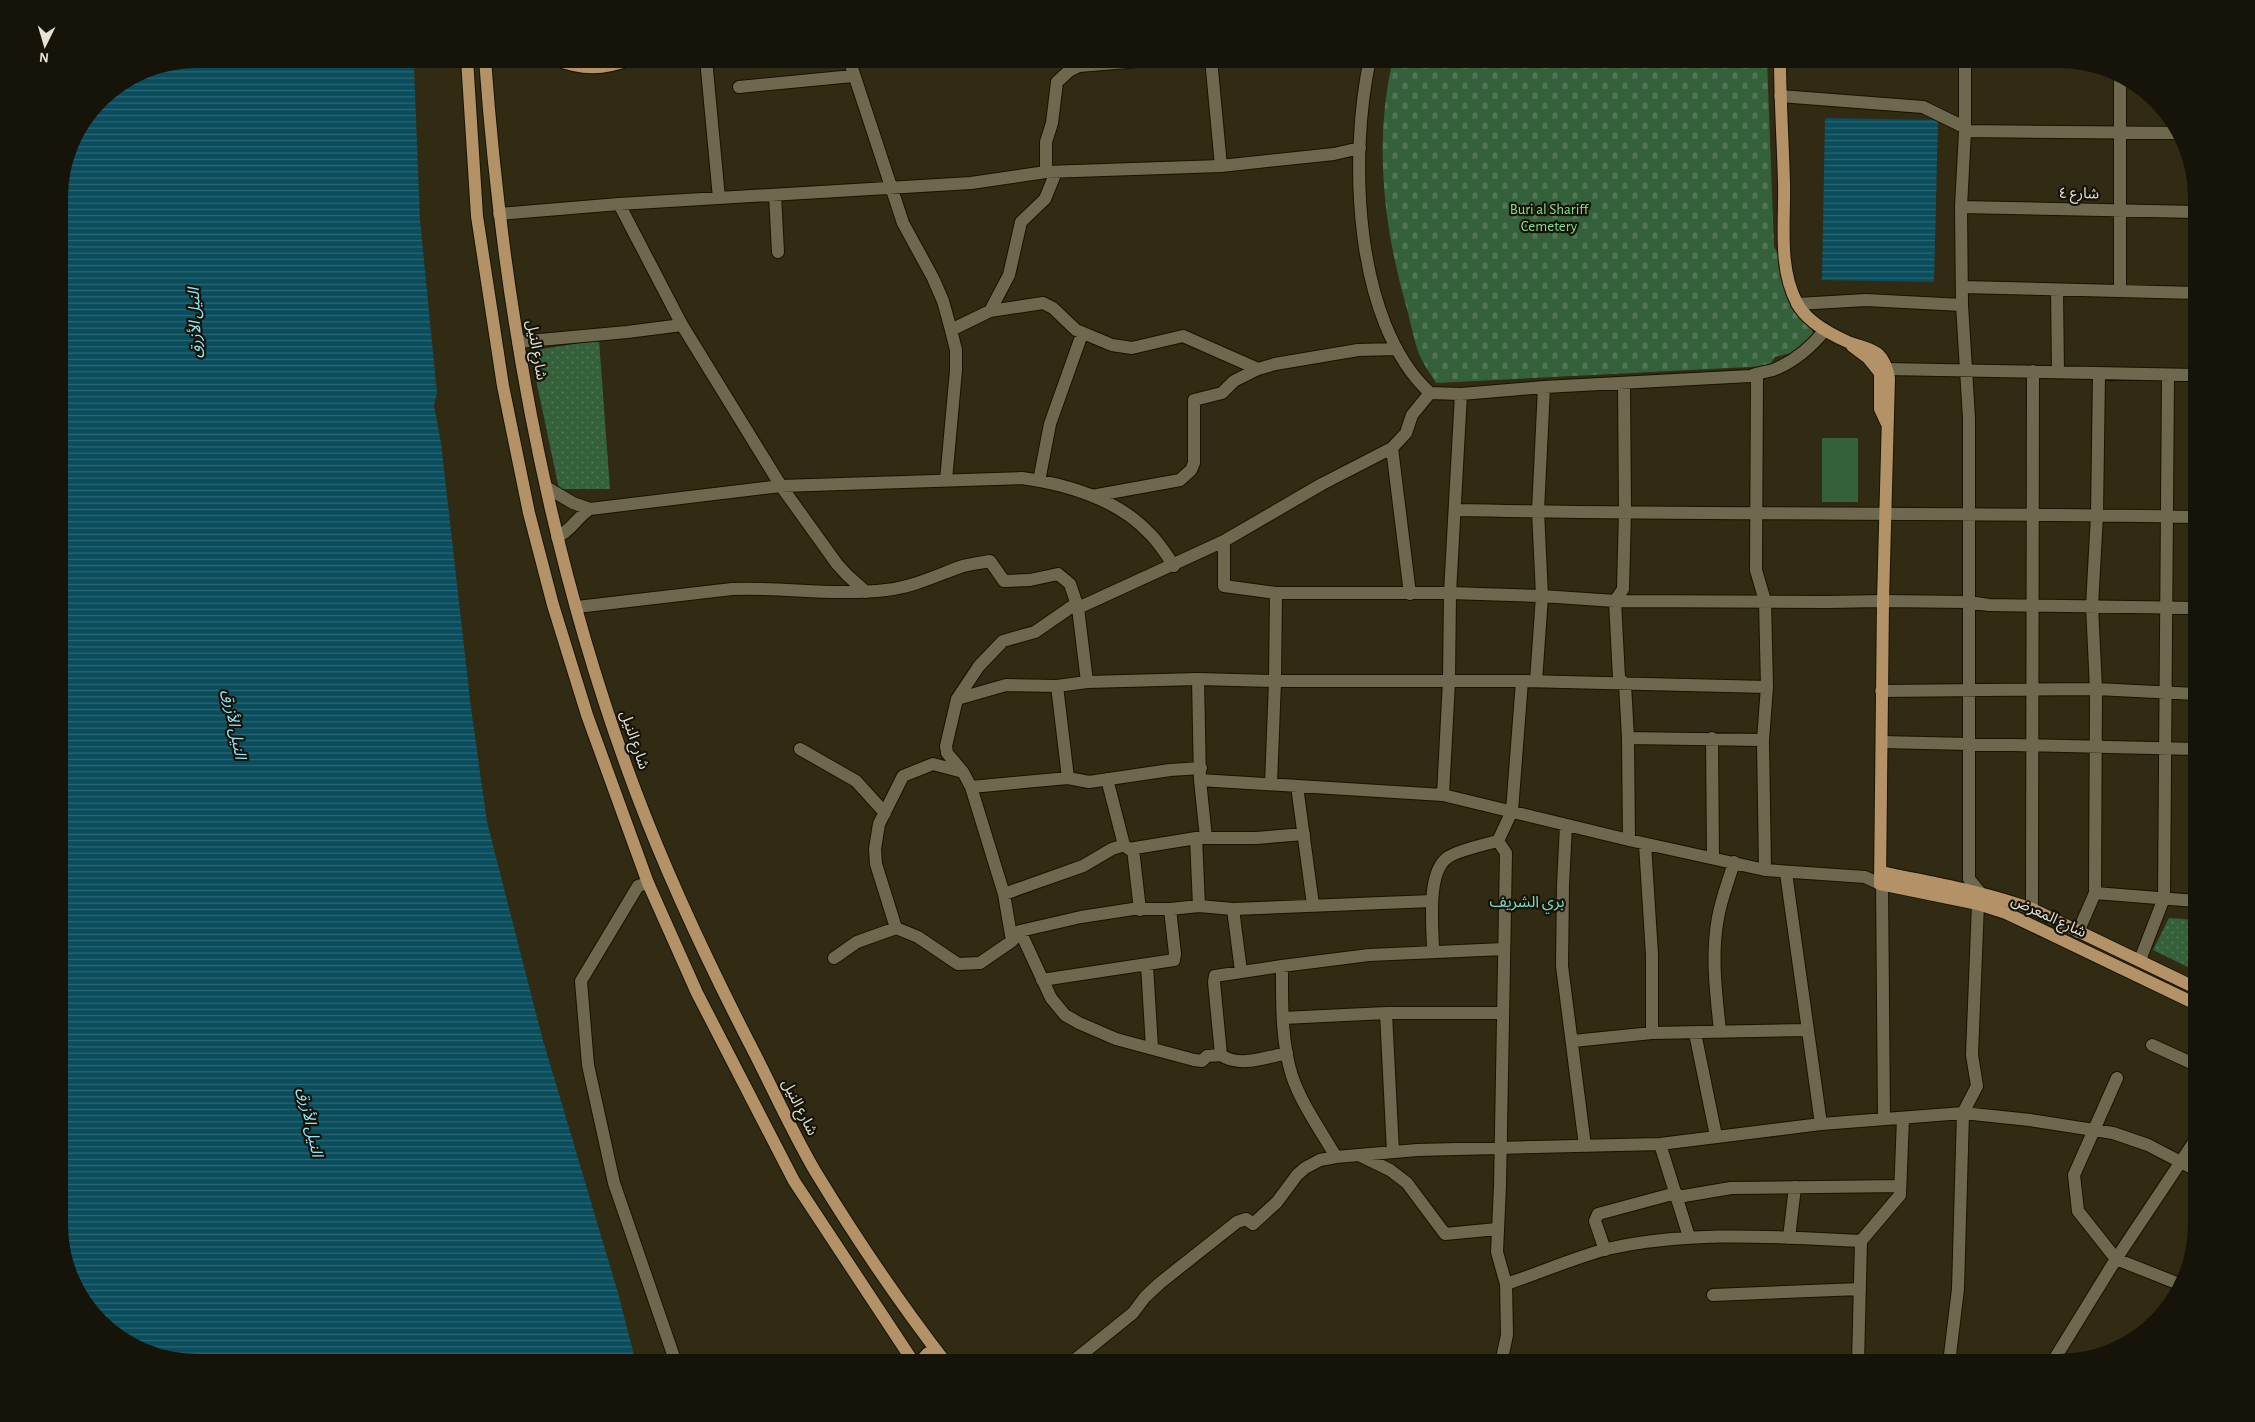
<svg xmlns="http://www.w3.org/2000/svg" width="2255" height="1422" font-family="'Alegreya Sans','Noto Sans Arabic',sans-serif">
	<style>
		.grass { fill: #34603a }
		.cemetery { fill: url(#cemetery-stones) }
		.park { fill: url(#park-dots) }
		.water { fill: url(#water-rules) }
		.lines { fill: none; stroke-linecap: round; stroke-linejoin: round }
		.minor-casing { stroke: #181300; stroke-width: 14 }
		.major-casing { stroke: #181300; stroke-width: 14 }
		.minor { stroke: #6e694e; stroke-width: 12 }
		.major { stroke: #b39268; stroke-width: 12 }
		.labels { text-anchor: middle; stroke-width: 4.5; stroke-linejoin: round; paint-order: stroke }
		.street-label { font-size: 15px; fill: #e5e2d4; stroke: #161309 }
		.park-label { font-size: 15px; fill: #84e090; stroke: #161309 }
		.water-label { font-size: 16px; font-style: italic; fill: #92e2fa; stroke: #161309 }
		.neighbourhood-label { font-size: 16px; fill: #77dbc4; stroke: #161309 }
	</style>
	<defs>
		<pattern id="cemetery-stones" width="16" height="16" patternUnits="userSpaceOnUse" patternTransform="scale(1.25)"><rect width="16" height="16" fill="#34603a"/><path d="M2 7V4a2 2 0 0 1 4 0v3zM10 15v-3a2 2 0 0 1 4 0v3z" fill="#517656"/></pattern>
		<pattern id="park-dots" width="8" height="8" patternUnits="userSpaceOnUse" patternTransform="scale(1.25)"><rect width="8" height="8" fill="#34603a"/><path d="M2 2h.1M6 6h.1" fill="none" stroke="#517656" stroke-width="1.8" stroke-linecap="round"/></pattern>
		<pattern id="water-rules" width="6" height="5" patternUnits="userSpaceOnUse" patternTransform="scale(1.25)"><rect width="6" height="5" fill="#0a4d5d"/><path d="M0 2.5h6" fill="none" stroke="#2e6673"/></pattern>
	</defs>
	<rect width="100%" height="100%" fill="#302b12"/>
	<path class="grass" d="M1822,438h36v64h-36z"/>
	<path class="cemetery" d="M1393,59h374l7,187 45,100 -44,11 -6,9 -333,17c-5,-9 -13,-19 -17,-29 -6,-17 -9,-35 -14,-52 -22,-79 -31,-162 -12,-243z"/>
	<path class="park" d="M599,340l11,149h-51l-29,-138z
		M2169,918l27,2v51l-43,-21z"/>
	<path class="water" d="M196,59h221l-3,8 6,153 17,173 -3,12 7,38 30,265 16,114 55,215 76,256 18,70h-440l-76,-23 -43,-46 -18,-60v-1047l10,-44 30,-44 45,-30z
		M1825,118l113,2 -4,162 -112,-2z"/>
	<g class="lines">
		<defs>
			<path id="minor" d="M706,59l13,139
				M849,59l54,164 30,55 10,23 8,29 5,20v20l-10,110
				M1211,59l10,107
				M1370,59c-21,96 -17,263 60,334l31,1 83,-7 206,-11c8,-3 15,-4 23,-6 21,-8 39,-24 52,-40
				M1965,59v72l-4,76 1,98 7,113v461l10,12
				M2120,77v213
				M739,87l114,-11
				M1780,96l143,11 41,20
				M1965,131l214,2
				M1046,172v-30l6,-19 5,-41 12,-11 10,-5 84,-7
				M775,195l3,57
				M619,204l63,121 99,161 56,78 10,11 19,17
				M1961,207l235,5
				M499,214l120,-10 352,-21 75,-11 175,-6 113,-12 26,-6
				M1962,287l234,6
				M2057,290l1,82
				M1797,304l69,-4 96,5
				M990,311l19,-36 12,-53 24,-23 11,-27
				M951,330l39,-19 53,-8 10,5 23,22 36,15 20,3 51,-12 75,33
				M518,342l109,-10 55,-7
				M1887,369l309,6
				M1757,374l-1,196 9,31 2,86 -4,53 2,130
				M1624,384l1,127 -2,78 -8,12 4,77 6,6 3,54 1,102
				M1392,448l18,146
				M1039,481l11,-57 32,-90
				M546,487l27,16 17,6 191,-23 241,-8c44,6 95,21 126,54 10,9 18,22 26,34
				M1092,496l88,-16 11,-10 3,-7v-63l28,-7 12,-12 24,-12 17,-5 83,-14 39,-1
				M1455,510c247,5 494,2 741,7
				M557,537c14,-6 20,-20 33,-28
				M1224,541v45l52,7
				M577,607l155,-18c52,-2 102,7 154,1 27,-3 49,-14 74,-23 9,-3 20,-4 30,-6l14,20 26,-1 28,-6 12,10 8,24 146,-67 98,-57 70,-36 14,-15 6,-18 18,-22
				M1078,608l9,74
				M1198,679l2,101 6,58
				M1536,681l6,-85 -4,-85 6,-124
				M1057,686l11,92
				M1881,691l215,-2 100,5
				M957,699l49,-14 51,1 30,-4 111,-3 77,2 1,-88h174l92,3 73,5 212,1 56,-1 86,1 20,3 207,3
				M1628,738l135,2
				M1712,738l1,119
				M1882,742l314,7
				M800,749l56,32 29,32
				M1107,779l17,66 5,4 67,-11h60l48,-4
				M1200,780l243,15 186,45 136,30 100,7 15,7
				M1271,784l4,-103h247l245,6
				M1297,786l16,119
				M971,787l97,-9 21,4 81,-12 31,-2
				M1443,795l6,-114 1,-88 11,-199
				M1566,825l-3,60 -1,81 23,180
				M1196,838l3,68
				M1645,844l7,111v78
				M1133,849l7,61
				M1786,873l35,251
				M648,883l-10,3 -57,95 7,84 26,118 62,180
				M1882,884l2,235
				M2095,893l101,8
				M1004,894l79,-28 29,-17 12,-4
				M1233,909l8,62
				M2032,909l1,-538
				M896,928l-20,-64 -1,-15 4,-25 24,-48 30,-12 30,8
				M1020,931l31,67 14,17 14,8 37,16 78,21 8,1 5,-5 14,-1c18,13 46,2 66,-2
				M2078,932l17,-39 1,-204 -4,-83 5,-91 2,-140
				M1012,941l-8,-47 -33,-107 -8,-15 -16,-19 -1,-7 11,-47 22,-33 24,-25 32,-9 42,-29
				M1433,951c0,-23 -7,-77 14,-93 9,-7 39,-14 51,-17
				M834,958l23,-16 39,-14 22,9 40,27 22,-1 32,-22 8,-10 61,-14 52,-8h37l29,-3 34,3 199,-8
				M2140,960l24,-62 4,-523
				M1147,965l5,83
				M1042,980l132,-20 1,-6 -5,-45
				M1386,1013l7,139
				M1283,1018l103,-5h117
				M1720,1030c-4,-36 -9,-76 -2,-112 3,-19 11,-38 16,-56
				M1695,1033l21,103
				M1573,1041l79,-8 156,-3
				M2152,1045l44,20
				M1221,1055l-7,-73 1,-6 67,-10
				M2117,1078l-43,97 4,36 38,48 63,25
				M1660,1144l29,93
				M1359,1155l31,15 17,13 38,51 52,-5
				M1336,1157c-15,-26 -34,-52 -44,-81 -11,-35 -10,-74 -10,-110l87,-11 135,-6
				M1678,1197l53,-9 169,-2
				M1789,1238l6,-51
				M1605,1250l-10,-29 3,-7 78,-21
				M1506,1284c34,-11 67,-26 101,-35 83,-19 170,-12 254,-8
				M1713,1295l147,-6
				M1071,1363l62,-50 12,-16 15,-14 77,-61 9,-3 7,5 24,-22 20,-27 8,-7 15,-8 16,-3 81,-7 243,-6 161,-20 142,-11 67,7 83,13 35,12 48,25
				M1501,1363l6,-28 -1,-51 -9,-32 3,-66 6,-333 -8,-12 14,-30 10,-130
				M1858,1363l3,-122 39,-46 3,-77
				M1949,1363l9,-74 5,-176 14,-27 -5,-31 6,-151
				M2052,1363l64,-104 80,-120"/>
			<path id="major" d="M467,59l10,157 26,170 26,127 24,92 34,110 61,168 49,110 97,188 120,182
				M485,59c18,250 63,501 152,736 34,90 76,178 120,263 19,38 37,77 58,113 40,66 84,131 131,192
				M554,59c27,11 50,11 77,0
				M1780,59c0,42 3,83 4,125 1,38 -6,84 13,119 9,18 33,31 51,39 24,9 35,6 41,36l-6,223 -3,283 98,20 28,9 190,91
				M1852,346l16,12 12,15v36l7,15
				M1882,872c50,11 101,19 150,37l164,79
				M919,1363l9,-10 8,-3"/>
		</defs>
		<use href="#minor" class="minor-casing"/>
		<use href="#major" class="major-casing"/>
		<use href="#minor" class="minor"/>
		<use href="#major" class="major"/>
	</g>
	<g class="labels">
		<g class="street-label">
			<text transform="translate(2079 193) rotate(1)" y="5">شارع ٤</text>
			<text transform="translate(537 350) rotate(80)" y="5">شارع النيل</text>
			<text transform="translate(635 740) rotate(71)" y="5">شارع النيل</text>
			<text transform="translate(2049 916) rotate(25)" y="5">شارع المعرض</text>
			<text transform="translate(800 1107) rotate(63)" y="5">شارع النيل</text>
		</g>
		<g class="park-label">
			<text x="1549" y="214">Buri al Shariff<tspan x="1549" dy="17">Cemetery</tspan></text>
		</g>
		<g class="water-label">
			<text transform="translate(194 323) rotate(-92)" y="6">النيل الأزرق</text>
			<text transform="translate(235 724) rotate(79)" y="6">النيل الأزرق</text>
			<text transform="translate(311 1122) rotate(78)" y="6">النيل الأزرق</text>
		</g>
		<g class="neighbourhood-label">
			<text x="1527" y="907">بري الشريف</text>
		</g>
	</g>
	<path d="M0 0H2255V1422H0ZM197 68H2059A129 129 0 0 1 2188 197V1225A129 129 0 0 1 2059 1354H197A129 129 0 0 1 68 1225V197A129 129 0 0 1 197 68Z" fill="#161309" fill-rule="evenodd"/>
	<g transform="translate(45 45) rotate(185)" stroke="#161309" stroke-width="4" paint-order="stroke">
	<path d="M0-4L9 19L0 12L-9 19Z" fill="#e5e2d4"/>
	<text y="-8" font-size="14" font-weight="bold" text-anchor="middle" fill="#e5e2d4">N</text>
	</g>
</svg>
